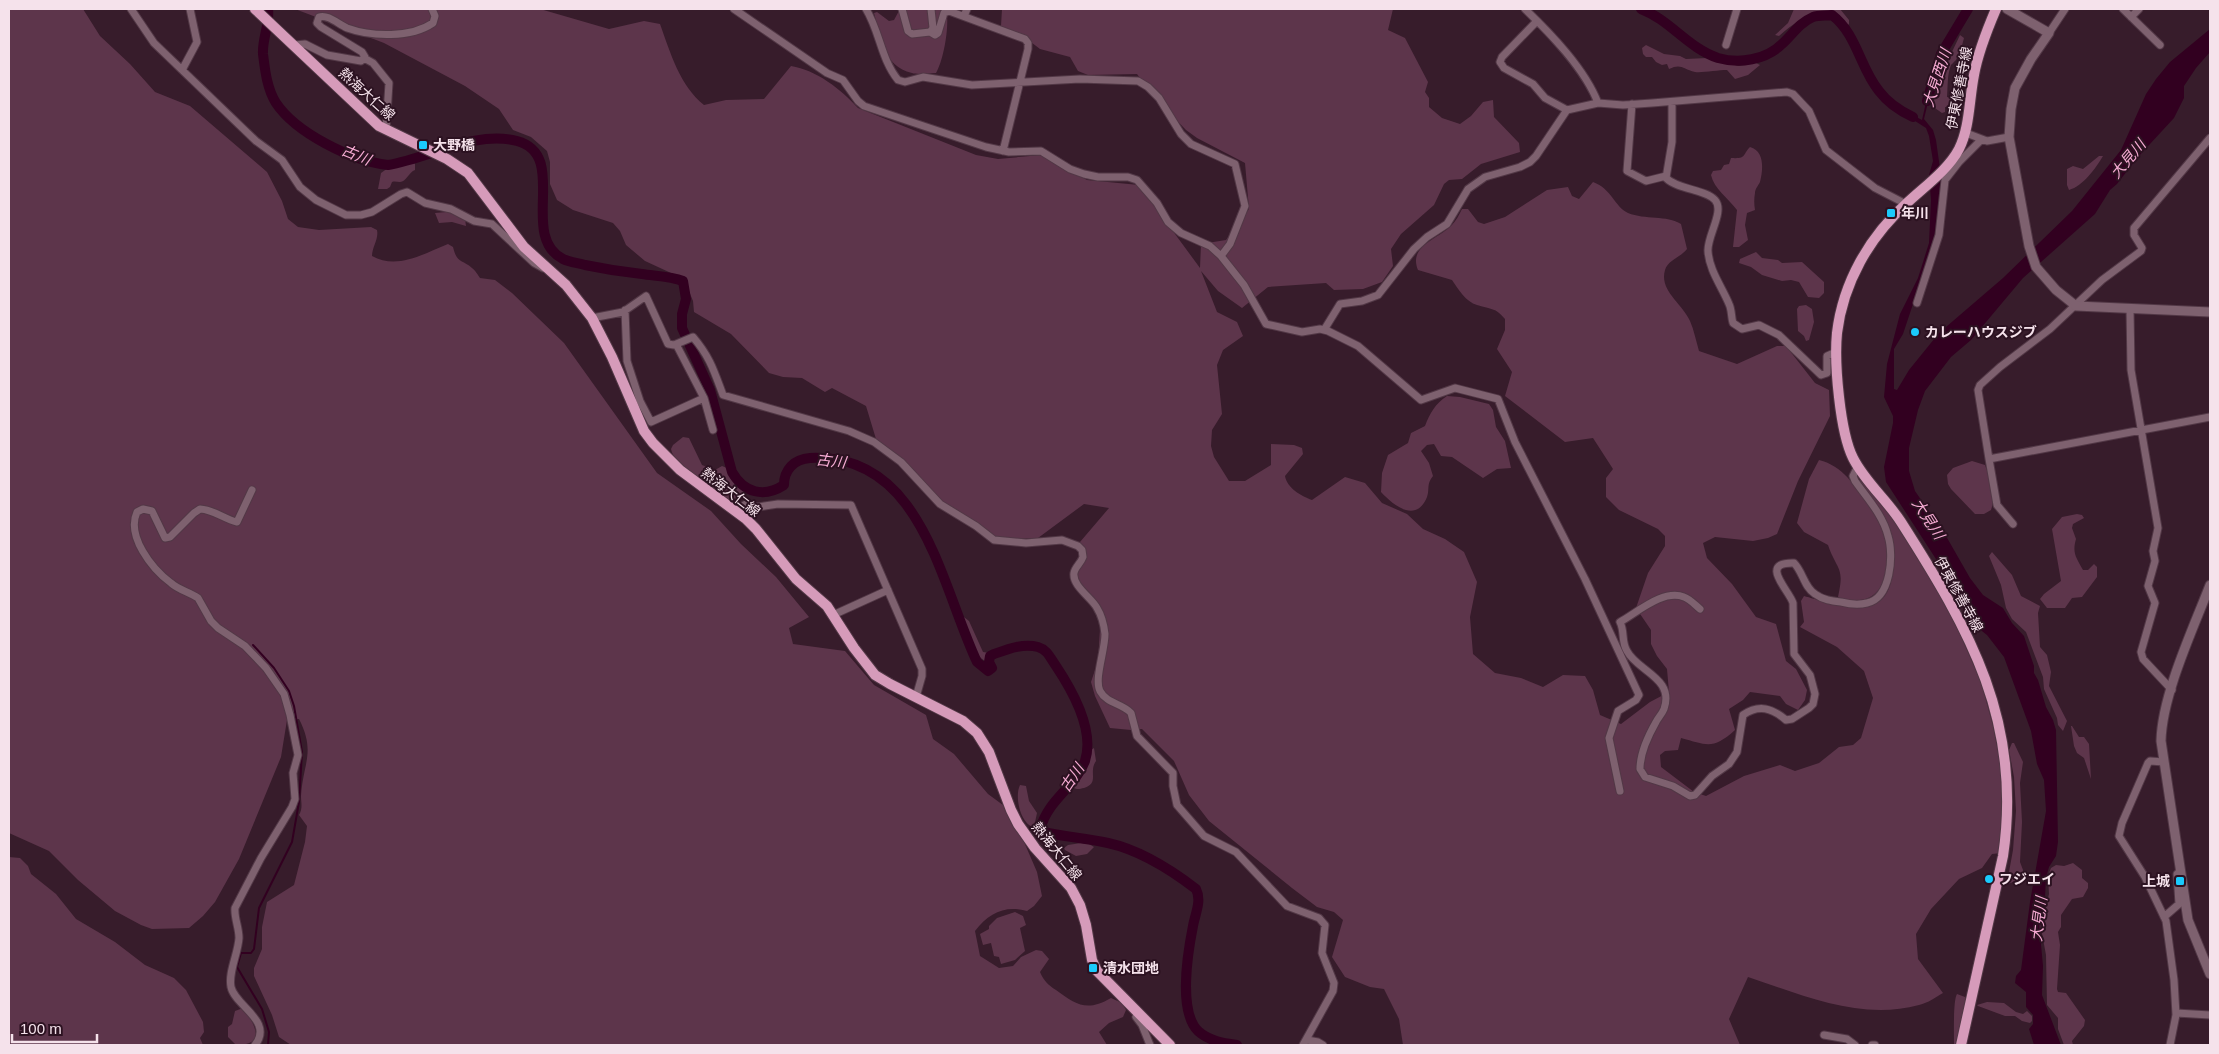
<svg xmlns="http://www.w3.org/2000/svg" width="2219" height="1054" font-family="Helvetica,'Noto Sans JP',sans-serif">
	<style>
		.green { fill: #5d354b }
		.water { fill: #320020 }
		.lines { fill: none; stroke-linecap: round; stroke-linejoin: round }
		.stream { stroke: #320020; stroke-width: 2 }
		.river { stroke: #320020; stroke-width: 10 }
		.minor-casing { stroke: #523846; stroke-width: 9 }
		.tertiary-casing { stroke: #523846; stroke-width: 11 }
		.primary-casing { stroke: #523846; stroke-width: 12 }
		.minor { stroke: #7e616f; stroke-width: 7 }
		.tertiary { stroke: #7e616f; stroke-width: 9 }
		.primary { stroke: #d69bba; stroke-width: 10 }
		.poi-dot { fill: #1acafc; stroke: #2c1221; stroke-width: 2 }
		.labels { text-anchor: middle; stroke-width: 4; stroke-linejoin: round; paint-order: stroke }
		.street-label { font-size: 14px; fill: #f5e2eb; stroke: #2c1221 }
		.poi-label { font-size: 14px; font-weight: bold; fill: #f5e2eb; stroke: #2c1221; text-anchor: start }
		.water-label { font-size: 15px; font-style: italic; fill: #f6abd3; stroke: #2c1221 }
	</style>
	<rect width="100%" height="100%" fill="#371c2b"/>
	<path class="green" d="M9,9h74l17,27 30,28 25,28 35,14 77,66 15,29 6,18 10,8 21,3 52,-3 6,3c2,9 -5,17 -5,26 25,14 51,-2 76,-12l5,3c4,17 9,12 19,21 3,2 6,7 8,10l15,2 17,13 52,50 93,130 54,38 30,33 35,33 33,40 -20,11 4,16 52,7 29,34 52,30 7,24 21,15 34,40 19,14 8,13 22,51 5,24 -8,10 -7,5c-22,-6 -38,2 -52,20l5,25 19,12 14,-2 8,-9 15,-7 6,1 7,8 -9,13c4,9 8,13 16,18 20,15 31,22 55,8l11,5 4,7 -3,7 -14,6 -10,9 8,13h-816l-12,-8 -7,-22 -18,-39v-8l8,-19v-22l5,-25 27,-17 11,-43 2,-16 -8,-11c4,-7 2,-12 2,-19 2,-33 15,-44 -2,-77l-12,1 -6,37 -42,102 -24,43 -12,14 -14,12 -37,1 -11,-4 -26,-14 -37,-31 -29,-29 -40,-18z
		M295,9h245l69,20 35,-8 16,3c10,28 20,62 44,81l22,-5 38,-1 27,-33c25,4 50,23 67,42l118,47 22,4 43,-4 46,25 52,5 61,83 1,-24 25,-4 23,-31 -4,-46 -48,-25 -11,-8 -30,-31 -19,-25 -49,1 -10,-4 -8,-14 -30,-8 -17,-13 -22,-10 1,-17h391l-5,21 17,8 23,44 -3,10 4,6v9l13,11 18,6 11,-8 12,-14 10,-2 1,17 25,26 1,9 -39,12 -19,15 -13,1 -5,4 -10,21 -33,29 -10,15 2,17 -11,16 -19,7 -29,1 -8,-7 -58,4 -26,21 -24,-17 -17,-20 16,41 20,10 6,14 -20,14 -6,15 5,49 -10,16 -1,16 3,11 15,24h16l26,-16v-21l23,1 8,3 1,6 -18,22c2,12 16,20 27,24l33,-23 20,6 17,20 25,11 16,15 22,10 19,13 13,30 -7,35 3,37 22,19 26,5 22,9 20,-12 22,1 8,14 7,25 21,9 29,-22 19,-10 -2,-23 -10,-13 -6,-12v-14l-15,-22 12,-35 17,-27v-10l-7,-7 -39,-19 -13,-13v-19l7,-9 -20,-31 -28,4 -60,-46 7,-24 -15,-23 8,-19v-11c-10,-12 -13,-9 -28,-14 -11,-3 -19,-16 -25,-25l-34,-10c-10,-24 20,-31 33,-44 5,-5 8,-11 11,-17h6l10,13 6,2 21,-7 42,-27 21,-3 4,9 7,3 14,-17c19,7 21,24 35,31 17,7 39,2 53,11l6,25c-7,9 -19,11 -22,21 -6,21 17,33 25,51 4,9 6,20 9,30l38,13 40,-18h9l29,37 14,7 1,26 -32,65 -21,53 -9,4 -15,3 -38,-4 -12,6 4,15 25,26 24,33 20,7 10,37 10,8 11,21 -2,10 -7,10 -12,-6 -6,-8 -30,-4 -7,8 -14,9 6,21c-22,20 -28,15 -54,8l-3,12 -13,1 -5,4 1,12 33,25 12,4 38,-20 36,-11 15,6 24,-8 20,-16 14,-2 8,-7 12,-40 -9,-27 -27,-24 -37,-20 4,-5 -3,-21 3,-5c17,5 65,18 78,3 8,-8 9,-17 11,-28 1,-12 2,-27 -2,-38 -6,-19 -22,-36 -32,-52l3,-4 40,52 47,80 32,73 12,44 10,51 1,40 -3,36 -9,1 -10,14 -23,11 -28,30 -15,25 2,25 25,34c-7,4 -15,10 -24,12 -59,16 -116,-10 -171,-28l-19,42 11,26h-337l-4,-26 -15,-30 -14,-2 -25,-10 -13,-20 11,-37 -9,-8 -17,-5 -25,-19 -83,-67 -20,-26 -15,-34 -32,-32 -11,1 -21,-2 -15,-32 -4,-14 7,-21 3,-48 -26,-34v-7l9,-16 -4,-14 29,-34 -25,-4 -46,34 -40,2 -54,-35 -46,-50 -22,-16 -10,-33 -34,-18 -7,4 -23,-14 -19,-1 -14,-4 -38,-39 -37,-22 -1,-11 -9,-22 -39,-18 -19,-16 -6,-14 -7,-8 -40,-13 -16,-10 -7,-16v-22l-3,-11 -16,-14 -18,-7 -14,-21 -34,-23 -81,-43z
		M900,9h46c4,14 -2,51 -10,64 -8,0 -18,2 -24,0 -29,-7 -31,-35 -38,-60l3,-1 12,9 5,-1z
		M1794,9h46l9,11v4l-2,2c-20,-26 -48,-8 -68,10l-4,-1 13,-12z
		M1960,35l4,3c-2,8 -4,14 -8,22 0,0 -5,5 -5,5 -4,10 -3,21 -4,32l6,1 1,9h-9v5l-3,1 -10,-7 9,-31z
		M1646,45l18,9 16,2 6,3 21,-1 32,8 17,-3 4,2 -12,10 -13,4 -8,-9c-9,0 -25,3 -32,2 -12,-3 -14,-9 -26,-3l-2,-5 -5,1 -6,-3 -4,-5h-6l-3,-3 -1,-6z
		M1750,147c15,4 13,23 10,35 -2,4 -5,7 -5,11 -1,5 -1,11 0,17l-8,3 -2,12 3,15 -9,7h-6l4,-37c-9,-12 -23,-21 -26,-35l2,-4 8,-1 3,-5 5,-1 2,-6c16,1 11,-3 19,-11z
		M2099,156h4c-7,12 -20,30 -34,34l-2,-5v-16l6,-3 10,3z
		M413,162l2,2v6c-6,2 -9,12 -15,12 -3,0 -5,-1 -8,0l-2,5 -3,2h-9l3,-16 7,-5z
		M448,210l17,9 1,7 -14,-4 -13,1 -4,-10 11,-1z
		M1756,252l6,6 16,2 4,3 20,-1 22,20v11l-5,5 -11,-1 -9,-15 -8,-2 -9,1 -20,-6 -11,-8 -12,-4 1,-4z
		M1806,305l6,4 2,13 -5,18 -3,1 -2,-5 -6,-5 -1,-22 2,-3z
		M1447,396l13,1 29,7 4,6 3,17 9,14 6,27 -14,1 -14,9 -31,-21 -11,-1 -7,-12 -7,1 -6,6 8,12 4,13c-7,9 -3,12 -6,21 -11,27 -34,8 -46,-5l1,-19 6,-18 20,-12 3,-10 14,-7c5,-13 10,-22 22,-30z
		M683,437l6,1 13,27 13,5 7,-4 5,2 6,11 11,13 -3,5 -11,3 -7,-4 -2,-6c-14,-7 -47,-24 -50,-41l2,-4z
		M1819,460c24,6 35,25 48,43 6,9 13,17 17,26 9,23 6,68 -24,71 -8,0 -16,2 -22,-3 7,-31 -1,-26 -10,-52l-24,-13 -7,-9 12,-44z
		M1972,461l13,4c5,13 11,31 6,45l-7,4h-9l-24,-25 -3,-5 -1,-9 6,-7z
		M2077,514l5,1 2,3 -11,6 -1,4 4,11c-4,14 0,18 7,31h5l6,-6 3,3v10l-15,20 -10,1 -7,10h-18l-7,-9 4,-5 17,-13 -9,-52 10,-12z
		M1992,552l20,23 9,21 19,10 -2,7 2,34 7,8 4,17 -2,14 18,35 -4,10 -5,-6 -1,-7 -13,-29 -1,-12 -17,-45 -14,-13 -6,-11 -5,-23 -12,-29z
		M960,614l9,7 14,31 6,1 -1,4 -3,4c-11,-6 -25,-35 -25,-47z
		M2071,726h1l7,11h5l5,7 2,35 -7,-21 -7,-5 -3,-7z
		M2012,743h2l9,19 -3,21 2,39 -2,40 3,8 -1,8 -16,7 -1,-5 4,-8 4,-22 3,-39 -2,-34 -5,-27z
		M1094,748l2,13c-8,11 4,22 -12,27 -5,1 -7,2 -12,-1l2,-7 13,-17 4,-13z
		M1020,785l6,1 3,15 8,12 -3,14c-13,-2 -20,-30 -14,-42z
		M1081,843l8,1 5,3 -7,7 -11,2 -11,-6 -1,-2 4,-3z
		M9,857l11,1 8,8 3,8 25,20 20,25 39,23 30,23 29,13 12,12 17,32 1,10 -4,6 3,7h-194z
		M2073,863l9,7v8l6,5v5l-5,9 -11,2 -11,16v12l-3,5 2,13 -3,44 1,3 8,1 19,27 -1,6 -12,15 1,4h-9l-6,-16v-11l-11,-13 -1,-50 -5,-27 8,-34 -1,-18 3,-8 5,-3 8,1z
		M1015,912l8,4 3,9 -6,3 5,23 -10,9 -14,4 -2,-7 -5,-1 -3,-13 -8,2 -3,-11 9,-5v-3l8,-8z
		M1957,994l8,3 2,5 -10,41 -3,2c0,-10 -1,-45 3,-51z
		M1987,1002l17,1 12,9 7,2 4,-3 5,5v5l-2,2 -8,-2 -7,-5h-10l-27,-10 -1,-1z
		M243,1008c12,16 24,37 -7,37l-8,-8v-10l4,-3 3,-13z"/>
	<path class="water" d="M2210,29v23l-14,16 -12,18v12l-10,20 -36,39 -21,27 -7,6 -15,24 -72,64 -52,62 -20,17 -26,34 -7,19 -9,38v23l6,20 31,45 24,42 13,17 20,13 9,15 12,13 10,30v7l4,7 8,27 7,13 3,10 2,112 -2,14 -7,11 -3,11 -1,19 -6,26 4,43 -1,29 19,50h-27l-5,-16 4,-5v-9l-7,-8v-15l-11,-9 1,-7 5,-6 9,-68 16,-91 -2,-31 -7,-16 -6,-33 -27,-74 -17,-22 -9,-7 -7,-15 -85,-131 -2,-15 9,-44v-7l-9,-19 3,-33 13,-50 18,-36 11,-35 2,-43 -2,-25 4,-14 -4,-25 -3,-8 -25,-16 2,-2 19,10 7,-31 2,1 -7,29 9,11 3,10 6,43 -1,18 -7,40 -31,93 -9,15v40l3,1 12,-20 30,-37 64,-55 69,-67 49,-61 25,-56 10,-15 14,-17z"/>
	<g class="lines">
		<path class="stream" d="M253,645l21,23 15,23 5,15 8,46 -3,50 -7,40 -33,66 -5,41 -3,4h-10l-4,14 25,42 7,23 -1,13"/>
		<path class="river" d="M268,9c2,15 -6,30 -5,45 2,16 4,35 13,49 20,30 76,58 112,62 42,-7 87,-35 129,-24 53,14 1,95 46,118 6,3 15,4 22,6 19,4 38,7 57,9 13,2 28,2 41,7l3,18 -4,15v14l28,62 22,82c12,21 32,26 52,13 0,-15 10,-26 26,-27 112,-5 130,125 167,204l11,9 4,-3 -3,-6 1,-6 4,-2c14,-5 29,-11 44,-7 10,3 12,11 18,19 16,24 39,64 29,95 -9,25 -37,39 -44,66l2,5c22,5 43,6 65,11 32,7 62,26 88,46 6,12 -1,25 -3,37 -5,25 -15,85 5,105 11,10 25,12 39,14
			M1641,9c29,11 47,39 77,49 21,6 48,2 64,-14 11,-10 17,-21 31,-27 6,-2 13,-1 19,-2 25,19 28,53 47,76 9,12 21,20 34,26
			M1927,101l14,-47 27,-45"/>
		<defs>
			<path id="minor" d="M131,9l23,34 102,98 26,19 18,27 16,13 30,15h15l11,-3 29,-18 6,-2 18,11 26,6 23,12 18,3 42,39 9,5
				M734,9l93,64 16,7 15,21 6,5 122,41 23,5 32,-1 29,18 14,5 14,3h30l9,3 20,23 11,19 13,11 29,13 11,10 23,29 22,39 36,8 18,-3 8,2 30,15 63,54 34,-12 43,11 17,43 70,137 54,116 -3,5 -18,11 -9,27 11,53
				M866,9c14,23 15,50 32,71l7,2 18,-5 49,8 108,-6 58,2 10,6 11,11 22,36 10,10 44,20 10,42 -15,38 -9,12
				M902,9l6,22 4,3 18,-2 3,-4 -2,-19
				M1525,9c26,25 60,60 73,94
				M2123,9l37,36
				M964,16l3,-7
				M2131,17l8,-8
				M1537,21l-35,36 -2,5 4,6 29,16 12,14 22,12
				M930,32l5,3 3,-2 6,-20 5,-2 76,28 3,4v6l-25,102
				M2049,33l16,-24
				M295,45l10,-1 22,11 34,6 4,-4 -3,-5 -41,-25 -4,-4 2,-6c9,-3 19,7 28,11 25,9 64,10 86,-5l2,-7 -3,-7
				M1726,45l11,-36
				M364,58l9,5 16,20 -3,47
				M182,70l15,-28 -7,-33
				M1672,102v40l-6,36c12,12 39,11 49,22 10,11 -8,36 -7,51 1,19 14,36 21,53 3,6 2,13 4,19l9,6 17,-4 20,10 42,40 6,-2v-17l9,-4
				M1632,104l-5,67 19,10 20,-5
				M1966,133l21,8 22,-4
				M2210,138l-76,90v7l8,13 -1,3 -39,29 -52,49 -50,38 -20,18 -2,5 11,69 221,-42
				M1917,303l22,-68 6,-55 14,-18 22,-22
				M2130,309l1,61 27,158 -5,23 2,10 -7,25 7,17 -14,49 2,7 29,31
				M625,310l2,51 13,40 11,21 53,-24 -28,-54
				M592,318l31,-6 23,-16 22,48 6,1 19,-8c17,20 21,34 30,58l126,36 25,11 27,20 39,42 36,22 18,14 32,3 36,-3 16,6 4,4 1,7c-2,6 -8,10 -9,16 -2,13 18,25 23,35 5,8 7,17 8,26 0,17 -11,45 -5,57 7,13 22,12 31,22l6,23 36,37v13l4,19 27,31 32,16 51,54 32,12 6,7 -3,28 12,30 -1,8 -30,54
				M1324,330l16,-26 22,-3 16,-6 36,-46 13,-12 20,-13 21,-35 17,-12 35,-10 10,-5 6,-6 31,-46 31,-7 25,2 29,-2 135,-11 6,2 16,17 17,39 49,38 31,16
				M704,398l9,32
				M1989,459l8,46 16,19
				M252,490l-15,32c-13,-3 -22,-12 -37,-13l-6,4 -24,24 -5,1 -13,-27 -9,-2 -6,3c-11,24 15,57 34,71 8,7 18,9 27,15l13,23 7,7 27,18 21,22 18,26 6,21 8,40 -5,18 2,26 -3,8 -31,51 -26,50c-1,10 4,19 4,30 -1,16 -11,34 -8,49 4,19 43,34 24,58
				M735,511l11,-7 12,3 20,-3 73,1 71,164v7l-6,21
				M1700,609c-5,-4 -10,-10 -16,-12 -21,-8 -46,15 -64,25 5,10 1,19 7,29 10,20 48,27 37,58 -2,5 -6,9 -8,13 -8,14 -16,31 -16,47l5,8 28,9 17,10 5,-1 17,-19 17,-12 8,-12 6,-37c16,-11 29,-7 43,5l6,-1 17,-11 4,-4 2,-10 -5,-19 -16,-21 -1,-51c-4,-13 -35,-41 1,-40 9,9 10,24 21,31 8,6 17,7 26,8 8,2 18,3 26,1 24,-5 27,-48 21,-67 -5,-21 -21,-38 -33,-55l-2,-5 5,-10
				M833,615l55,-25
				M2164,762l-14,-1 -2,2 -26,60 -3,13 26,41 21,44 8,59 2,35 -6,30
				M2164,917l15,-13 -2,-30 3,-3
				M2176,1013l34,2
				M1136,1017l6,8 8,20
				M1824,1035l23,4 8,6
				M1307,1040l11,2 5,3
				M1872,1045h3"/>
			<path id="tertiary" d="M2007,9l42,24 -18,26 -16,29 -4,21 -2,28 20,109 7,21 20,23 20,16 134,6
				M2210,585c-17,44 -48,110 -49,156l27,179 22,54"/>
			<path id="primary" d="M255,9l124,117 68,33 21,14 56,74 42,38 26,33 20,39 32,74 9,12 27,27 66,49 10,10 40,50 31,27 27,42 21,27 15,9 73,37 14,12 12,19 22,58 7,14 17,24 36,40 9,17 6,20 6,35 5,11 73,74
				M1961,1045l42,-189c20,-133 -33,-226 -102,-334 -14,-22 -36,-40 -48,-64 -13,-26 -19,-95 -16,-125 6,-50 32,-96 70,-130 17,-16 41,-33 52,-54 11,-22 10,-49 15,-74 4,-23 13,-45 22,-66"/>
		</defs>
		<use href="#minor" class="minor-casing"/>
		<use href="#tertiary" class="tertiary-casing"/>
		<use href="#primary" class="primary-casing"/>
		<use href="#minor" class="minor"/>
		<use href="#tertiary" class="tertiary"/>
		<use href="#primary" class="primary"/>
	</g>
	<g class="poi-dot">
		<rect x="418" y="140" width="10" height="10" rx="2.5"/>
		<rect x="1886" y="208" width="10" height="10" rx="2.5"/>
		<circle cx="1915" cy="332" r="5"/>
		<circle cx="1989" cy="879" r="5"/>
		<rect x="2175" y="876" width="10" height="10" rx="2.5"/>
		<rect x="1088" y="963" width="10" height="10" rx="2.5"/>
	</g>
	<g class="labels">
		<g class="street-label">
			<text transform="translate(1959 88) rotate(-79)" y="5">伊東修善寺線</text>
			<text transform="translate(367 94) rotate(42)" y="5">熱海大仁線</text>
			<text transform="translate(731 492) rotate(38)" y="5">熱海大仁線</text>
			<text transform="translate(1959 594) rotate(61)" y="5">伊東修善寺線</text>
			<text transform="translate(1057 851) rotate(51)" y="5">熱海大仁線</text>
		</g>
		<g class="poi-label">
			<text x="433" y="150">大野橋</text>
			<text x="1901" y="218">年川</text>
			<text x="1925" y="337">カレーハウスジブ</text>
			<text x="1999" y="884">フジエイ</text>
			<text x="2170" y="886" text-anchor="end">上城</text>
			<text x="1103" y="973">清水団地</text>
		</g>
		<g class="water-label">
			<text transform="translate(1937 78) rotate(-72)" y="5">大見西川</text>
			<text transform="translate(356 155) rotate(22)" y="5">古川</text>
			<text transform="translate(2128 159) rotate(-50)" y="5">大見川</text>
			<text transform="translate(831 461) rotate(7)" y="5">古川</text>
			<text transform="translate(1928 519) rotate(57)" y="5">大見川</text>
			<text transform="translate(1072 778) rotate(-56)" y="5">古川</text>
			<text transform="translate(2039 919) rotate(-83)" y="5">大見川</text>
		</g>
	</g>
	<rect width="2219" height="1054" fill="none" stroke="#f5e2eb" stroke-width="20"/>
	<path d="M12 1034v8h85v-8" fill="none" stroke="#f5e2eb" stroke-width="2.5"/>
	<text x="20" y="1034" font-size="15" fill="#f5e2eb" stroke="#2c1221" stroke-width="4" paint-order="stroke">100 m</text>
</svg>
